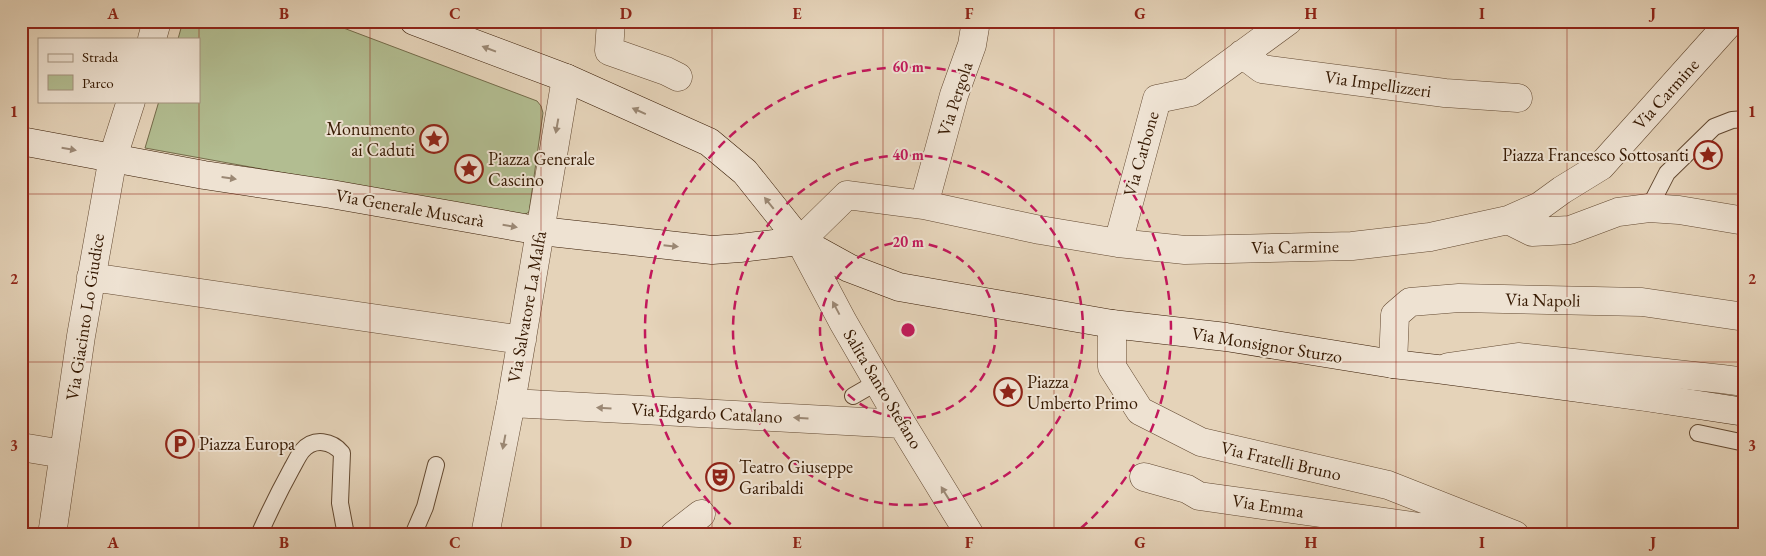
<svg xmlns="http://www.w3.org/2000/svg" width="1766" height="556" font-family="'EB Garamond',serif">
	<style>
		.green { fill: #b2bd91; stroke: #746b4a }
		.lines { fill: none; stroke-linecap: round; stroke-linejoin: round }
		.lane-casing { stroke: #624830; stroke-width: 18 }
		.street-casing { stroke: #624830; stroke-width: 29 }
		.secondary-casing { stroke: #361902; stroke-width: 29 }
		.lane { stroke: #eee2d2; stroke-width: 16 }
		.street { stroke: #eee2d2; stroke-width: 28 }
		.secondary { stroke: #eee2d2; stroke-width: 28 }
		.oneway { fill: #9b8874 }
		.grid { fill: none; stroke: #8f2418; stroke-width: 1; stroke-opacity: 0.55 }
		.ring { fill: none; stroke: #c2185b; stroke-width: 2.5; stroke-dasharray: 9 6 }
		.labels { text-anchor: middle; stroke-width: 4; stroke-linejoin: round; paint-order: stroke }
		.street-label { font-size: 18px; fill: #361902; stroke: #eee2d2 }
		.poi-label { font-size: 18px; fill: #361902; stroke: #eee2d2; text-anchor: start }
		.centre { fill: #c2185b; stroke: #eee2d2; stroke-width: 2.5 }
		.ring-label { font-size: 15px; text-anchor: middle; font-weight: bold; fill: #c2185b; stroke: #eee2d2; stroke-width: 4; stroke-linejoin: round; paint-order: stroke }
		.neatline { fill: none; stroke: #8f2418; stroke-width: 2 }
		.grid-label { font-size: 16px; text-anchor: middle; font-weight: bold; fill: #8f2418 }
	</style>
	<rect width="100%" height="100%" fill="#e5d3b9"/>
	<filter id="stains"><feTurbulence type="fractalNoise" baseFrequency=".004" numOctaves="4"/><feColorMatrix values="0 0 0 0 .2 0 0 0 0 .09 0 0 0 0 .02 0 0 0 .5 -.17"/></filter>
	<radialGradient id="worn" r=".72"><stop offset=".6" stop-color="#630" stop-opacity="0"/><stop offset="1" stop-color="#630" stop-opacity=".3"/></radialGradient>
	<path class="green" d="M183,21h142l212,80 4,5 2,7 -14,99 -7,4 -377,-68 14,-47h40v-62h-21z"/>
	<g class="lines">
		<defs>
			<path id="lane" d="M1649,208l18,-35 47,-46 18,-7 13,-1
				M853,396l26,-15
				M1698,433l47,10
				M259,535c10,-23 21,-45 33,-67 3,-5 6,-12 10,-17 12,-14 30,-10 40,2l-2,50 6,32
				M413,535l12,-28 11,-42"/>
			<path id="street" d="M611,21l-2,30 57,20 12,6
				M152,39l5,-18
				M1242,54l20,15 183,24 73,5
				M924,205l30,-110 18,-50 4,-24
				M1508,220l24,12 38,-2 48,-18 31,-4 30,2 66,11
				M1118,243l39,-144 34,-7 97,-71
				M91,277l431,63
				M1112,324v43l28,44 61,31 187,43 127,50
				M1393,364l2,-49 15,-13 49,-4 183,4 103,15
				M1448,367l70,-10 204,22 23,3
				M511,403l391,21
				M21,447l42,7
				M1144,477l43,12 12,7 235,33 19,6
				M52,535l29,-199 32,-179 18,-56
				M485,535l26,-132 55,-325
				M674,535l27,-21
				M970,535l-68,-111 -59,-102 -43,-81 47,-46 77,10 116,25 78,13 67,7 167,-4 78,-9 78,-17 32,-14 22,-16 39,-24 130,-145"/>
			<path id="secondary" d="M414,21l152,57 143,64 36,30 55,69 49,27 50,19 213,37 114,13 167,27 44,5 209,28 99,15
				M21,141l183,34 127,19 210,37 171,19 28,-2 60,-7"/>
		</defs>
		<use href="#lane" class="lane-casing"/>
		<use href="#street" class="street-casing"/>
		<use href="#secondary" class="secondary-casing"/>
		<use href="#lane" class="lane"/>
		<use href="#street" class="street"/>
		<use href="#secondary" class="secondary"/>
	</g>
	<defs><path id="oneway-solid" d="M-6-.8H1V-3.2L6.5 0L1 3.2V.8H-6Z" transform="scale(1.25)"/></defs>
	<g class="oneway">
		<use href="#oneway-solid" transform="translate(489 49) rotate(-159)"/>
		<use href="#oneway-solid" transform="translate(639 111) rotate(-156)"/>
		<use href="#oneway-solid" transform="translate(557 126) rotate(100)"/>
		<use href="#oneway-solid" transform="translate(69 149) rotate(10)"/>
		<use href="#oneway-solid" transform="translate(229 178) rotate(8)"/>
		<use href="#oneway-solid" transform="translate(769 203) rotate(-129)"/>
		<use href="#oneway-solid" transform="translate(510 226) rotate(10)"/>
		<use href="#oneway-solid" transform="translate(671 246) rotate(6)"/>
		<use href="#oneway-solid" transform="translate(836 308) rotate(-118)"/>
		<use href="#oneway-solid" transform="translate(604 408) rotate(-177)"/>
		<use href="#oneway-solid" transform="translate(801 418) rotate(-177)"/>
		<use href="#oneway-solid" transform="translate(504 442) rotate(101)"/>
		<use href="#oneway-solid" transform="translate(945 493) rotate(-122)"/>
	</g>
	<path class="grid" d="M199,21v18M370,21v514M541,21v514M712,21v514M883,21v514M1054,21v514M1225,21v514M1396,21v514M1567,21v514M199,101v434M21,194h1724M21,362h1724"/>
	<g class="ring">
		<circle cx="908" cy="330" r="88"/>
		<circle cx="908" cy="330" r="175"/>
		<path d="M742 534A263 263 0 1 1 1074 534"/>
	</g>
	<defs>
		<symbol id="sight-ring" viewBox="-11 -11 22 22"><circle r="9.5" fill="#eee2d2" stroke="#8f2418" stroke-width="1.5"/><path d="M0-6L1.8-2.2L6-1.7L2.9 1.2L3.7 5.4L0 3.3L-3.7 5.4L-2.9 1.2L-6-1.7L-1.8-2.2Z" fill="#8f2418"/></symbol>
		<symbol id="parking-ring" viewBox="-11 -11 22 22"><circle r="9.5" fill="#eee2d2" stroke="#8f2418" stroke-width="1.5"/><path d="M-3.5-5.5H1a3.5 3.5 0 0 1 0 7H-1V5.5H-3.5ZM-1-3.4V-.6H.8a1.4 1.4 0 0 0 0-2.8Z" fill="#8f2418"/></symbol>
		<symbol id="theatre-ring" viewBox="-11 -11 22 22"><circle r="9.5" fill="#eee2d2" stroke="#8f2418" stroke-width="1.5"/><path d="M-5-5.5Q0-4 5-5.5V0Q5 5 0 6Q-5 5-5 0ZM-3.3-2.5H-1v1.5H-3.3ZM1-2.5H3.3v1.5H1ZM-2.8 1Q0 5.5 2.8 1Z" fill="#8f2418"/></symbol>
	</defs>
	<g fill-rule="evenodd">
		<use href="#sight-ring" x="418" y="123" width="32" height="32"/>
		<use href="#sight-ring" x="1692" y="139" width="32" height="32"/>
		<use href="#sight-ring" x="453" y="153" width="32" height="32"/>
		<use href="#sight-ring" x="992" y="376" width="32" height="32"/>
		<use href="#parking-ring" x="164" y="428" width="32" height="32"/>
		<use href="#theatre-ring" x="704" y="461" width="32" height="32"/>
	</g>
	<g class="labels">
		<g class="street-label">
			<text transform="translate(1378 84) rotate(8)" y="6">Via Impellizzeri</text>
			<text transform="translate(1666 94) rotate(-48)" y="6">Via Carmine</text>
			<text transform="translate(955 99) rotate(-72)" y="6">Via Pergola</text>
			<text transform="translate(1141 154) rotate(-74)" y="6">Via Carbone</text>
			<text transform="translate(410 208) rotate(10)" y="6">Via Generale Muscarà</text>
			<text transform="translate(1295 247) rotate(-1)" y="6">Via Carmine</text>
			<text transform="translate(1543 300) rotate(1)" y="6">Via Napoli</text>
			<text transform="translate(527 307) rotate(-80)" y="6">Via Salvatore La Malfa</text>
			<text transform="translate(85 317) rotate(-81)" y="6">Via Giacinto Lo Giudice</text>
			<text transform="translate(1267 345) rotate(9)" y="6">Via Monsignor Sturzo</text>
			<text transform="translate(883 389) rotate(59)" y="6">Salita Santo Stefano</text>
			<text transform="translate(707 413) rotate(3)" y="6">Via Edgardo Catalano</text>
			<text transform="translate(1281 461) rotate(13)" y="6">Via Fratelli Bruno</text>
			<text transform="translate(1268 506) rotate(9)" y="6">Via Emma</text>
		</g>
		<g class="poi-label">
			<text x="415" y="135" text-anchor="end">Monumento<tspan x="415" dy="21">ai Caduti</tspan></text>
			<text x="1689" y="161" text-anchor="end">Piazza Francesco Sottosanti</text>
			<text x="488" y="165">Piazza Generale<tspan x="488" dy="21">Cascino</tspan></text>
			<text x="1027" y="388">Piazza<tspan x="1027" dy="21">Umberto Primo</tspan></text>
			<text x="199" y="450">Piazza Europa</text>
			<text x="739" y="473">Teatro Giuseppe<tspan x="739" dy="21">Garibaldi</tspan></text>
		</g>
	</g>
	<circle cx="908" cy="330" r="8" class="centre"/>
	<g class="ring-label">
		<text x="908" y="72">60 m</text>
		<text x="908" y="160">40 m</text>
		<text x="908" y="247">20 m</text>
	</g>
	<rect width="1766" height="556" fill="none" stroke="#e5d3b9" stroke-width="55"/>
	<rect x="38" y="38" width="162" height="65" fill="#eee2d2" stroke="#a4927f"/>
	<rect x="48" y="54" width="25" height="8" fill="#eee2d2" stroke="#a4927f"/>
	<text x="82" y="62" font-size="15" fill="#361902">Strada</text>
	<rect x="48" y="75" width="25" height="15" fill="#b2bd91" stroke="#a4927f"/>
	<text x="82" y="88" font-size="15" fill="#361902">Parco</text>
	<rect x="28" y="28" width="1710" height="500" class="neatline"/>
	<g class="grid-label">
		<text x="113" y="19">A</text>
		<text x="284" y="19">B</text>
		<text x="455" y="19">C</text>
		<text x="626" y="19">D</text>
		<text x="797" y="19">E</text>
		<text x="969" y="19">F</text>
		<text x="1140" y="19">G</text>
		<text x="1311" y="19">H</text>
		<text x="1482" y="19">I</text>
		<text x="1653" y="19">J</text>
		<text x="14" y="117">1</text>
		<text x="1752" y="117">1</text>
		<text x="14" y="284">2</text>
		<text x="1752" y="284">2</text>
		<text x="14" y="451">3</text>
		<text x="1752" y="451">3</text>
		<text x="113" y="548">A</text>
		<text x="284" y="548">B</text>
		<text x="455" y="548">C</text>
		<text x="626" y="548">D</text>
		<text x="797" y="548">E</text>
		<text x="969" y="548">F</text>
		<text x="1140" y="548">G</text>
		<text x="1311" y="548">H</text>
		<text x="1482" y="548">I</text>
		<text x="1653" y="548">J</text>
	</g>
	<rect width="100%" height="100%" filter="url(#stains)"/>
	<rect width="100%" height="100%" fill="url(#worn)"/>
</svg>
